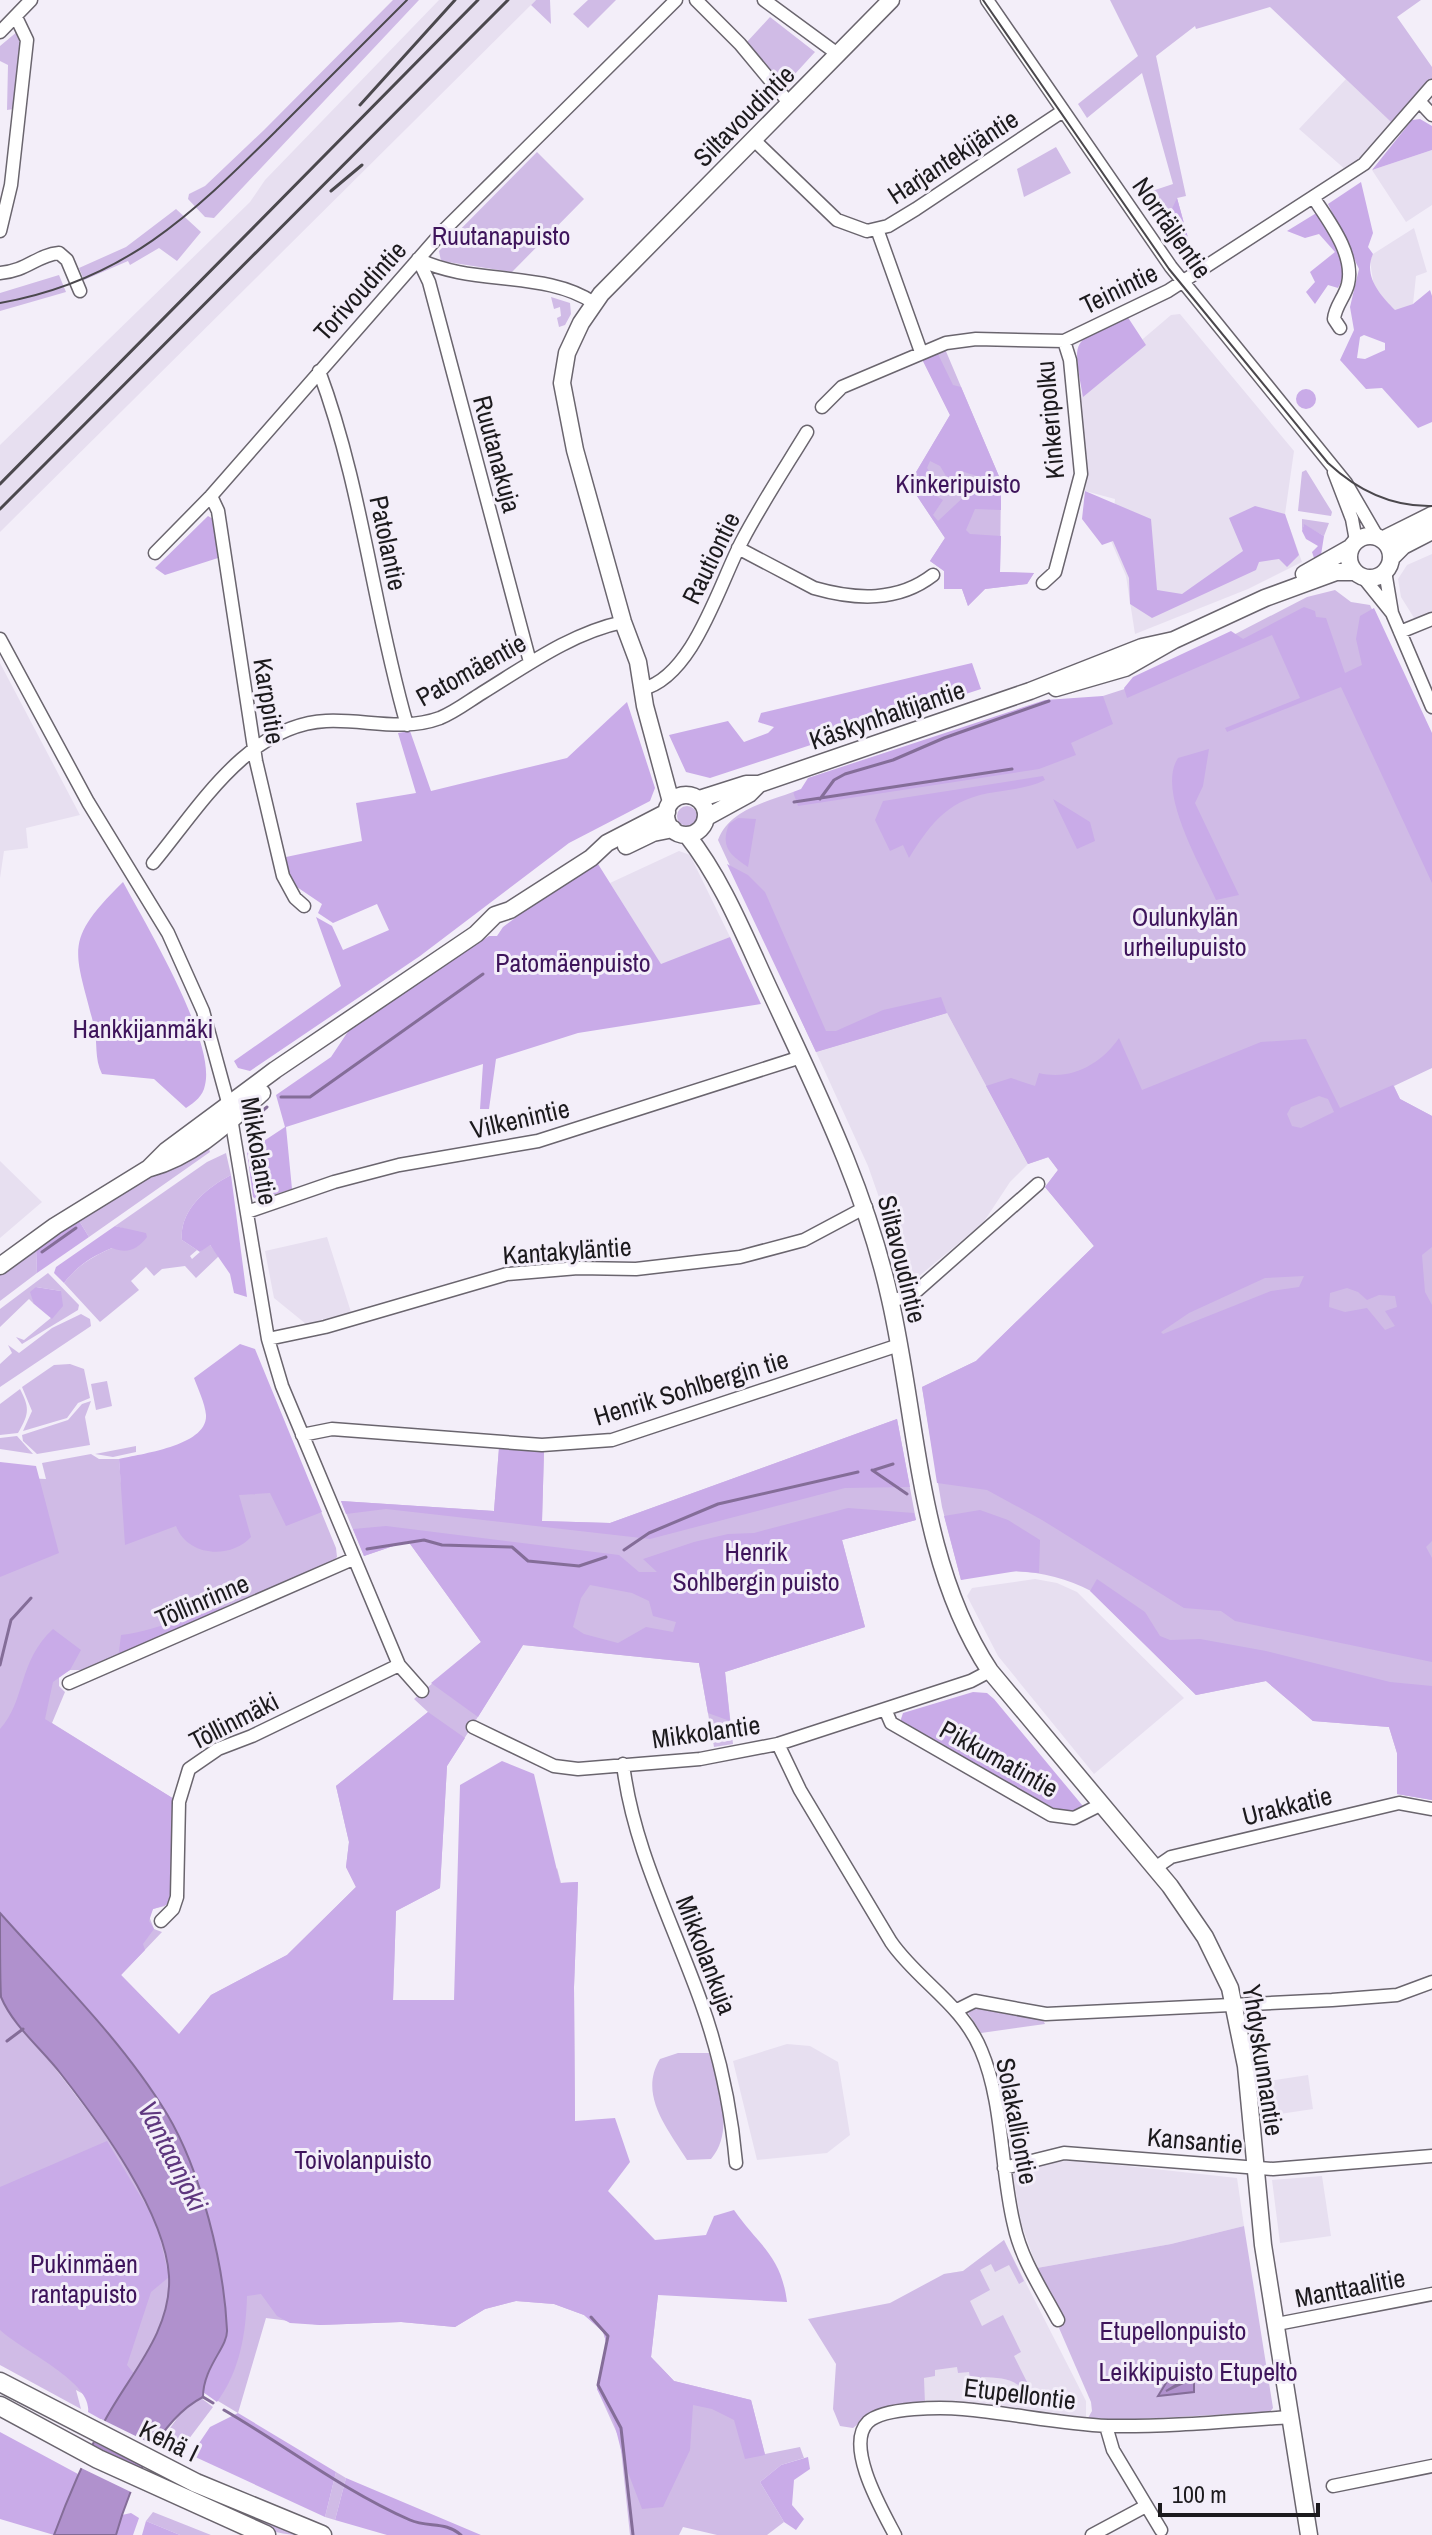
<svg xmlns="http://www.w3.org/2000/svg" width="1432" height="2535" font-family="'Archivo Narrow',sans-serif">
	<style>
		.built { fill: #e7dff0 }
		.green { fill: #d0bbe6 }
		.forest { fill: #c9abe8; fill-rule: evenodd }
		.water { fill: #b091cd; stroke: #846d98; stroke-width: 2 }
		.pier { fill: #f3eef9 }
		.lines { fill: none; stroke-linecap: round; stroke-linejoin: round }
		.stream { stroke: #846d98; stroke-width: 3 }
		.minor-casing { stroke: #6a656e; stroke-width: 15 }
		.major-casing { stroke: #6a656e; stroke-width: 19 }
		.highway-casing { stroke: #6a656e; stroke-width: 21 }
		.minor { stroke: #fff; stroke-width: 12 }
		.major { stroke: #fff; stroke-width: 16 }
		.highway { stroke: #fff; stroke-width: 18 }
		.tram { stroke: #4b484d; stroke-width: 2 }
		.rail { stroke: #4b484d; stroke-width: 3 }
		.labels { text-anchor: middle; stroke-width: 6; stroke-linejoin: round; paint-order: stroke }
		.street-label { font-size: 26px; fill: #1c1a1d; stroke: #f3eef9 }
		.park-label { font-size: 26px; fill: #3e145b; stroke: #f3eef9 }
		.water-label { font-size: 28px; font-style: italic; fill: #5f377f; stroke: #f3eef9 }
	</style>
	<rect width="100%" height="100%" fill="#f3eef9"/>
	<path class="built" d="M439,0h97l-536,532v-87l250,-243 15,-22z
		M1346,79l45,43 -32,40 -13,8 -47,-41z
		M1432,150v55l-26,17 -34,-52z
		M1414,228l13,44 -11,4 -3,28 -18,7 -21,-24 -4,-26 3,-7z
		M1180,314l114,137 -9,63 17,48 -54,27 -113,45 -9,-58 -15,-35 4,-42 -30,-8 3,-19 -8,-75 3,-7 88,-75z
		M1432,554v59l-16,8 -15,-24 -3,-18 9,-14z
		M0,663l80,152 -54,13 2,20 -24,3 -4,27z
		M679,851l11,4 40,82 -69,28 -51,-82z
		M947,1013l81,151 -18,18 -27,41 -77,64 -6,-6 -18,-75 -14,-40 -52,-114z
		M0,1161l42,41 -42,36z
		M327,1237l24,75 -45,12 -32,-26 -9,-47z
		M1035,1579l22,4 20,9 107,106 -90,76 -96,-118 -31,-60 5,-8z
		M787,2044l23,2 28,16 12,73 -23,18 -70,7 -24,-99z
		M1308,2075l5,34 -47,7 -4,-34z
		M1072,2160l165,18 7,48 -73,18 -134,24 -16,-45 -8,-49 12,-7z
		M1322,2176l9,60 -51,7 -8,-63z
		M1004,2240l82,161v18l-137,-18 -24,3 -15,-6 34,-124 19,-3z"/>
	<path class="green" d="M393,0h26l-205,218 -9,-1 -17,-18 1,-5 16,-8 59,-56z
		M536,0h14l1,24 -20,-19z
		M588,0h28l-28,28 -15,-14z
		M1110,0h311l-24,17 35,50v12l-41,43 -121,-115 -74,22 -1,-3 -39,30 30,140 -9,2 19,69h-7l-49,-72 33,-11 -31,-111 -55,45 -9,-14 60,-48z
		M770,17l45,35 -31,34 -38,-43z
		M18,31l4,6 -8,72 -7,1 1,-45 -8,-4v-15z
		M1056,147l15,26 -47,24 -7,-28z
		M537,152l47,47 -72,73 -71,-11 -2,-10z
		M176,209l25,23 -24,29 -18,-13 -29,17 -2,-4 -44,19 -5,-12 47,-21z
		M59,275l7,17 -66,19v-18z
		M551,297l19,6 1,11 -6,11 -6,2 -2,-9 4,-2 -1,-9 -6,2z
		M945,349l56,132 -1,91 34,1 -7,11 -42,5 -17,17 -6,-17h-18v-18l-14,-10 15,-23 -36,-54 41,-69 -28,-56z
		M1306,470l26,42 -1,4 -33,-5 4,-39z
		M1302,519l27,4 -5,13 -20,-11 -2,6z
		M1335,590l16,12 19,3 62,130v333l-38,18 6,13 32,17v684l-35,-6v-41l-8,-26 -76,-6 -47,-40 -70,14 -105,-104c-39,-21 -88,-26 -130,-11l-19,-73 -20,-120 54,-26 118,-115 -49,-59 13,-17 -9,-13 -21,7 -81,-151 -131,39 -98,-212c11,-30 48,-38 75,-48l2,3 342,-110 170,-88z
		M677 816a10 10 0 1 1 20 0a10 10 0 1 1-20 0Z
		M207,1143l3,9 -121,85 -11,-18z
		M226,1153l5,22c-25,13 -52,36 -49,65l15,10 -7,6 2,3 17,-15 10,12 -23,22 -11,-12 -23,3 -8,7 -8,-9 -15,14 8,9 -39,32 -36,-39c21,-28 51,-36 82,-48l-31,-9 92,-64z
		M36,1247l1,26 -37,28v-27z
		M48,1273l31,32 -1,5 -56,34 -6,-7 8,3 28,-23 9,-26 -25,-4 -2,17 -5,-5 -29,28v-18z
		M81,1314l9,5 1,7 -91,61v-23l12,-11 -4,-8 11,8 33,-25z
		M70,1364l14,5 6,29 -12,5 -11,15 -44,13 9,-20 -10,-24 32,-22z
		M107,1381l5,25 -16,4 -5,-26z
		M20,1389c10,19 9,25 -2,44l-18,2v-31z
		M91,1401l-6,16 5,28 -53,9 -14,-13 -1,-6 46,-15 14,-16z
		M897,1419l19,101 -74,20 23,87 -140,45 8,72 -19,3 -15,-84 -176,-18 -76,121 -7,122 -44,23 -3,89 61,1 103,-133 4,15 17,-1 -4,105 1,135 24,81 59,92 -7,62 23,24 77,19 14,54 35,-7 4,11 -23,7 -21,17 24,40 -17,13h-50l-34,-8 -4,8h-49l-10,-95 -23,-51 10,-44 -4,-13 -19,-17 -30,-11 -38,-3 -31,8 -30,18 -54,-5 -81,3 -54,-7 -28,95 -35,-21 5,-180 -39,-95 -30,-45 -139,-159v-436l46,2 -4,-16 49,-9 8,5h20l2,24 181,-18 34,83 1,9 -6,7 -242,106h-19l-11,6v10l6,6 -13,31 122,76 -9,107 -12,3 -4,7 5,13 8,3 -41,43 58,60 32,-40 76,-40 69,-68 -10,-20 3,-25 -13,-56 92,-74 -14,-13 67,-57 -73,-101 -44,15 -23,-55 153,10 5,-63 45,3 -2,70 68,2z
		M17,1436l16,18 -33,-5v-11z
		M136,1446v6l-23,5 -18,-3z
		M0,1996c49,71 165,193 169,280 2,47 -31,97 -57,134l-36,-20 5,19 -81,-44z
		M982,2005l60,13 3,6 -64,9 -14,-22z
		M678,2053h31c10,31 26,79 2,106l-24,1c-19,-31 -49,-65 -27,-101z
		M1244,2226l29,182 -3,4 -149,8 -33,-2 4,-7 -1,-9 -32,-74 6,-9 -28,-51 134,-24z
		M1004,2240l20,41 -5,3 -10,-19 -14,7 -4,-8 -11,6 10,20 -20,11 12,25 21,-11 18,37 -7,4 19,38 -6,2c-9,-18 -26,-18 -45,-19l-11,9 -2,-14 -11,1 -1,-6 -22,3v6l-11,2 1,26 -57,12 -15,12 -13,-2 -7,-17 3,-45 -28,-45 82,-16 54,-29 19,-3z
		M201,2398l12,9 -37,49 -19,-10 29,-40z
		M336,2472l10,6 -11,42 -10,-3z
		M192,2490l108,45c-37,0 -77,-26 -110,-40z
		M153,2512l58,23h-31l-34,-14z"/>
	<path class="forest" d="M1420,119l12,7v24l-60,20 40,-50z
		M1361,182l12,51 -5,14 5,7c-10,22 7,41 22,56l18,-6 17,-14 2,6v126l-14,6 -36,-40 -16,1 -26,-29 14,-30 -4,-23 9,-38 -31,-65zM1364,335l21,8v7l-20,9 -8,-1 3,-21z
		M1177,198l19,69h-7l-26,-39z
		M1318,212c12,21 35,52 20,76l-10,-3 -13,19 -9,-12 9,-10 -5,-10 25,-20 -16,-18 -14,4 -18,-7z
		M1127,316l19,29 -63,52c-11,-61 -12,-54 44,-81z
		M937,352l16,33 8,2 40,94v29l-26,-1 -9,21 4,4 31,2 -1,36 34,1 -7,11 -42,5 -17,17 -6,-17h-18v-18l-14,-10 15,-23 -36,-54 41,-69 -28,-56zM930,461l10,5 15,25 9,-6 -3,-14 16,5 -7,15 -32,30 -5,-6 10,-15 -10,-6 2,-14 -8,-12z
		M1296 399a10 10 0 1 1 20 0a10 10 0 1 1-20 0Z
		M1085,491l66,28 6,71 25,4 61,-43 -14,-33 26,-12 30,8 14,41 -12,12 -8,-8 -20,3 -3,8 -104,48 -22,-14 -1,-26 -16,-37 -11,4 -20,-26z
		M208,516l5,3 5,39 -53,17 -10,-7z
		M1304,524l20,12 -3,19 -7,3 -2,-6 6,-6 -12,-7 -4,-8z
		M1304,607l11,4 1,6 10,1 19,55 17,-8 -6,-26 4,-23 14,-8 58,125v150l-91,-196 -114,45 -2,-4 75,-30 -28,-63 -145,63 -3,-10 9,-11 98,-46 12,8z
		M972,663l9,26 -271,89 -24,-6 -17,-37 59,-14 16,21 24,-9 6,-6 -16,-5 3,-9z
		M1103,696l10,28 -42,19 5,12 -37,14 -241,37 -5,-14 8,-3 7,-11 237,-78z
		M627,702l28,86 -5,13 -81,42 -149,113 -170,115 -12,-3 -4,-7 107,-75 -25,-69 16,9 11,24 46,-20 -12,-26 -44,19 -15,-10 4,-9 -31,-21 -5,-26 76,-16 -6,-38 60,-10 -18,-60 12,-2 21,60 136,-33z
		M1209,749l-6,37 -8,17 44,92 -23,5c-15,-34 -60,-109 -38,-142z
		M1043,776l2,4c-16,8 -32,9 -49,12 -46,6 -64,29 -87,66l-6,-13 -13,6 -15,-31 8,-19z
		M1053,799l37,23 5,19 -18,8z
		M738,818l18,1 -8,48c-18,-12 -28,-20 -19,-43z
		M598,864l63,100 69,-27 31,67 -183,29 -82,26 -7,50h-9l3,-45 -197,63 6,62 -35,11 -4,-3 -6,-45 38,-25 -9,-32 55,-38 20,-30 138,-91h8l6,-9 58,-43z
		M727,864l21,11 17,17 61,139h10l47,-21 58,-13 6,16 -131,39z
		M123,882c22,41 93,159 82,203 -2,11 -10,17 -19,23l-32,-29 -52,-5c-8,-16 -4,-31 -8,-48 -19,-77 -32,-84 29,-144z
		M1119,1038l23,52 119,-48 45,-3 34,69 53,-23 7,14 32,17v131l-10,8 3,37 7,13v236l-6,6 6,11v104l-197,-41 -14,-10 -37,-3 -142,-88 -55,-30 -50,-7 -15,-96 54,-26 118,-115 -49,-59 13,-17 -10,-13 -20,7 -42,-78 25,-8 24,8 4,-13c32,8 62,-9 80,-35zM1319,1096l9,3 6,13 -33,16 -9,-2 -5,-12 4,-7zM1304,1276l-5,11 -28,4 -108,43 -2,-2 28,-19 76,-35zM1347,1288l11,4 9,8 12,-5 16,1 2,11 -12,4 10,15 -10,4 -18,-22 -22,4 -16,-5 1,-14z
		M231,1175l16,122 -13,-4 -4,-19 -20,-29 -10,7 -18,-12c-3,-29 24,-52 49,-65z
		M78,1219l11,18 -52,36 -1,-26z
		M115,1226l31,7 1,4c-10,13 -20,17 -35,11 -21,9 -34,17 -48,35l-10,-10 2,-6z
		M36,1287l25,4 2,15 -11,13 -18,-15 -4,-12z
		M240,1344l15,5 67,163 -36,14 -16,-33 -31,2 12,42c-21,23 -64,19 -75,-11l-51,19 -6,-86c21,-5 89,-13 87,-44 -1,-12 -8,-26 -12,-37z
		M897,1419l13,68 -65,1 -195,51 -264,-30 -40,5 -5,-13 153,10 5,-63 45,3 -2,70 68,2z
		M0,1462l36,4 23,87 -59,24z
		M848,1508l66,5 2,7 -74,20 23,87 -140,45 5,49 -22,-8 -9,-50 -176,-18 -45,72 -47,-34 50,-41 -73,-101 -44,15 -11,-27 33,-3 233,29 20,17h18l-14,-13 51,-17 34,-8 26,-1zM590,1585l42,8 17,8 4,15 23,6 -3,10 -27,-5 -28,16 -34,-9 -11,-7 8,-29z
		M980,1510l28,10 32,20 -1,33 -22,-2 -56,9 -17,-64z
		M1097,1579l48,33 15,24 10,4 30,-1 66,12 124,31 42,4v114l-35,-6v-41l-8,-26 -76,-6 -47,-40 -70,14 -106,-104z
		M241,1604l-123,55 3,-24c41,-5 79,-26 120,-31z
		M53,1629l28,21 -11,20 -17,12 -8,37 129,80 -2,98 -3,7 -16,5 -4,12 5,8 -11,15 2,6 -24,25 58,59 32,-39 76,-40 69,-68 -10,-20 3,-25 -13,-56 92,-74 37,26 -18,28 -7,122 -44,23 -3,89h61l6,-215 42,-24 32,13 26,109 18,-1 -4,105 1,134 40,-3 15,44 -22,29 47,49 51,-5 8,-19 20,-6c26,37 47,45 53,92l-129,-7 -7,62 23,24 77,19 14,55 -20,4 -11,-39 -22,-11 -19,-4 -3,45 -27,57 -21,2 -18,-47 -10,-40 -17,-33 10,-44 -4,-14 -19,-16 -30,-11 -38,-3 -31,8 -30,18 -54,-5 -81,3 -30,-2 -13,-7 -16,-22 -14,2c-1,37 -7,75 -30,106l-14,-10 2,-19 22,-39 -88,-262 -139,-159v-184c26,-29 18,-68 53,-100z
		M973,1692l14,1 7,6 93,112 -26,5 -161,-94 3,-9z
		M107,2141l49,81 13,55 -18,15 -24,73 9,11 -32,45 -16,-9c5,-30 -67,-62 -88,-82v-143z
		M238,2413l98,59 -11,45 -134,-62 19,-28z
		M0,2432l78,42 -24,61 -54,-16z
		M808,2457l2,12 -16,11 -2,25 12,14 -8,11 -12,-8 -24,-40 21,-17z
		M346,2478l135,57h-94l-52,-15z
		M131,2513l8,5 -6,17h-17l6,-20z
		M146,2521l34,14h-38z"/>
	<path class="water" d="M0,1913c57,64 122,127 167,201 34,57 57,150 60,216 1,17 -24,37 -24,67 -45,23 -74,91 -87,138h-62c14,-38 30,-75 49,-111 24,-47 69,-91 66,-148 -4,-64 -69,-152 -108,-202 -19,-25 -48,-48 -60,-77 -1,-16 -1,-64 -1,-84z
		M1177,2365l8,14 -19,12 28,-13v14l-36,4z"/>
	<path class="pier" d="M101,2419l59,29 -12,21 -58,-29z
		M88,2445l58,28 -11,21 -58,-28z"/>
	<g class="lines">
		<path class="stream" d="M820,799l14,-19 11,-6 48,-14 51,-22 105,-37
			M794,802l218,-33
			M281,1097h29l173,-123
			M255,1117l12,-10
			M42,1252l34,-24
			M872,1470l35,24
			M874,1470l19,-6
			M367,1549l57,-9 18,5 70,2 16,14 51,5 27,-9
			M624,1550l25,-17 69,-29 140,-32
			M0,1665l11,-45 20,-22
			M7,2041l16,-12
			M591,2317l17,19 -10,49 23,43 12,107
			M203,2397l10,6
			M224,2410c62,36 120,81 186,110 18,8 36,1 51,15"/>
		<defs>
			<path id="minor" d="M696,0l44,44 50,60
				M764,0l75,55
				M987,0l184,267 175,216 32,55
				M0,32l31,-32
				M1419,101l13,14
				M754,140l83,80 30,11 21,-5 28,-17 147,-98
				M1313,197c15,23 42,57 35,87 -3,13 -13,22 -14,35l6,9
				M877,229l44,123
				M0,231l11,-46 16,-145 -11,-23
				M418,259l11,23 101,380
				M418,259c54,27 128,11 176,44
				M0,273c27,-2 37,-18 59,-20l8,7 13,31
				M319,371c43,115 54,237 88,354
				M822,407l20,-20 104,-44 30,-4 88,2 104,-50 196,-127 68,-78
				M1334,472l18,47 4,22
				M211,496l7,15 38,250 27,115 12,22 9,8
				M738,548l76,40c42,12 84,14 119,-13
				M155,553l56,-57 232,-265 233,-231
				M1385,571l7,42
				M1363,577l29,36 40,94
				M1043,583l12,-11 26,-98 -11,-114 -6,-19
				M1400,632l32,-13
				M0,639l88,163 80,131 35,78 26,95 39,233 14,47 117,279 23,26
				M642,689c52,-12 78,-108 101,-150 19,-36 42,-71 64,-107
				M153,863c45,-54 94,-138 173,-142 39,-2 76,11 114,-3 15,-6 29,-17 42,-25 44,-27 89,-60 141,-71
				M247,1212l87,-30 65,-17 139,-24 263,-84
				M891,1301l21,-6 126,-111
				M268,1339l57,-12 182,-53 71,-6 58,1 104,-12 64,-17 62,-33
				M302,1435l30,-6 210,16 70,-5 287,-95
				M69,1683l284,-124
				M885,1709l6,14 160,92 23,3 26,-13
				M473,1727l81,39 24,3 122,-10 78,-15 193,-63 19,-10
				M778,1744l22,46 91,152c27,39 71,62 90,108 23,54 19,118 33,175 7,34 28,65 44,95
				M623,1764c10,84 50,159 78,238 19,53 30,105 35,161
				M1155,1868l16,-11 228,-54 33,6
				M161,1921l12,-12 4,-12 2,-95 10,-33 29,-20 34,-13 147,-71
				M957,2010l18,-9 71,13 286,-14 65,-5 35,-13
				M1004,2168l60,-15 209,16 159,-13
				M1277,2324l155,-30
				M1106,2426l7,24 48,80
				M1333,2486l99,-20
				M895,2535c-12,-23 -51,-89 -27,-113 16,-15 74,-15 95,-13 48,4 97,15 145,17 61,1 122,-5 183,-9
				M1092,2535l54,-29"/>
			<path id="major" d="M1349 557a21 21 0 1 1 42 0a21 21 0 1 1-42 0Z
				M1382,540l50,-25
				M1391,558l12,-12 29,-15
				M1304,574l46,-26
				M1056,688l69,-20 49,-28 91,-42 71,-26h18
				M666 815a20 20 0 1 1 40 0a20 20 0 1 1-40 0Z
				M699,799l47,-15h13l271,-93 112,-44 32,-7
				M671,802l-26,-96 -7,-44 -15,-40 -48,-172 -13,-67 5,-30 14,-30 20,-29 290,-294
				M707,817l42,-23 10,-10
				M687,835c37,47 59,105 85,160 46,99 94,195 118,304 28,123 28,263 100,372l180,215 35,51 25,51 16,78 17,179 46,290
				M626,846l27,-13 20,-4
				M150,1168c44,-12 78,-45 112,-75
				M0,1266l55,-40 94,-58 17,-17 109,-81 201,-136 19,-19 15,-5 81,-52 16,-15 60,-31"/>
			<path id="highway" d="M0,2382l196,101 126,52
				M0,2406l98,53 168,76"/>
		</defs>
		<use href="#minor" class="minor-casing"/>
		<use href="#major" class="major-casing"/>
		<use href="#highway" class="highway-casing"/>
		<use href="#minor" class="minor"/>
		<use href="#major" class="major"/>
		<use href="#highway" class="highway"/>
		<path class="tram" d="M983,0l186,269 159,194c29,27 64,44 104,43
			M0,303c125,-22 192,-89 278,-174 43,-43 86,-86 129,-129"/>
		<path class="rail" d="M360,105l95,-105
			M331,191l31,-26
			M0,484l478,-484
			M0,509l508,-509"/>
	</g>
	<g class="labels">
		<g class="street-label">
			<text transform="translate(744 116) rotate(-45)" y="9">Siltavoudintie</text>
			<text transform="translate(953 157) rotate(-33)" y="9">Harjantekijäntie</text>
			<text transform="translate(1172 228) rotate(55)" y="9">Norrtäljentie</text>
			<text transform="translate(1119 289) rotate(-26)" y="9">Teinintie</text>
			<text transform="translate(360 291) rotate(-48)" y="9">Torivoudintie</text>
			<text transform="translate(1050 420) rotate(-95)" y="9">Kinkeripolku</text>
			<text transform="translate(497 454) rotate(75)" y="9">Ruutanakuja</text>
			<text transform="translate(388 543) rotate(78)" y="9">Patolantie</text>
			<text transform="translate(711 558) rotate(-64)" y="9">Rautiontie</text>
			<text transform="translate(471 670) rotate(-29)" y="9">Patomäentie</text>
			<text transform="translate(269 701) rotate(81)" y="9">Karppitie</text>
			<text transform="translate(887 715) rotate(-19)" y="9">Käskynhaltijantie</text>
			<text transform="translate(520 1119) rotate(-13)" y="9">Vilkenintie</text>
			<text transform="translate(259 1151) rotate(80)" y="9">Mikkolantie</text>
			<text transform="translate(567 1251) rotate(-4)" y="9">Kantakyläntie</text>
			<text transform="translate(902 1259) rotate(76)" y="9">Siltavoudintie</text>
			<text transform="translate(691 1388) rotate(-17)" y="9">Henrik Sohlbergin tie</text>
			<text transform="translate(202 1601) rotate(-23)" y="9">Töllinrinne</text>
			<text transform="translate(234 1721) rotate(-27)" y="9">Töllinmäki</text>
			<text transform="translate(706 1732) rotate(-8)" y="9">Mikkolantie</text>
			<text transform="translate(999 1759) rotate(29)" y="9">Pikkumatintie</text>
			<text transform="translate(1287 1806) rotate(-14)" y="9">Urakkatie</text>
			<text transform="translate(706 1955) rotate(69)" y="9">Mikkolankuja</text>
			<text transform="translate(1263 2060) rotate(81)" y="9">Yhdyskunnantie</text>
			<text transform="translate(1017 2121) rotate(79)" y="9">Solakalliontie</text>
			<text transform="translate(1195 2141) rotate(5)" y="9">Kansantie</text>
			<text transform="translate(1350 2288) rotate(-11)" y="9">Manttaalitie</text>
			<text transform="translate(1020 2394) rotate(7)" y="9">Etupellontie</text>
			<text transform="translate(169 2441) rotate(26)" y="9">Kehä I</text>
		</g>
		<g class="park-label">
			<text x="501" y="245">Ruutanapuisto</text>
			<text x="958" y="493">Kinkeripuisto</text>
			<text x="1185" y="926">Oulunkylän<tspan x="1185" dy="30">urheilupuisto</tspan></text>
			<text x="573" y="972">Patomäenpuisto</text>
			<text x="143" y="1038">Hankkijanmäki</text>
			<text x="756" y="1561">Henrik<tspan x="756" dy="30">Sohlbergin puisto</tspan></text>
			<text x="363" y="2169">Toivolanpuisto</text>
			<text x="84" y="2273">Pukinmäen<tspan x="84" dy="30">rantapuisto</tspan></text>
			<text x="1173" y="2340">Etupellonpuisto</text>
			<text x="1198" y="2381">Leikkipuisto Etupelto</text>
		</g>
		<g class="water-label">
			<text transform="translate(173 2156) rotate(63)" y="10">Vantaanjoki</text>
		</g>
	</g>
	<path d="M1160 2503v12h158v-12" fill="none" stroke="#1c1a1d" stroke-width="4"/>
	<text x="1172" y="2503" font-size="24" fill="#1c1a1d" stroke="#f3eef9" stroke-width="6" paint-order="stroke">100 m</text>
</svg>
